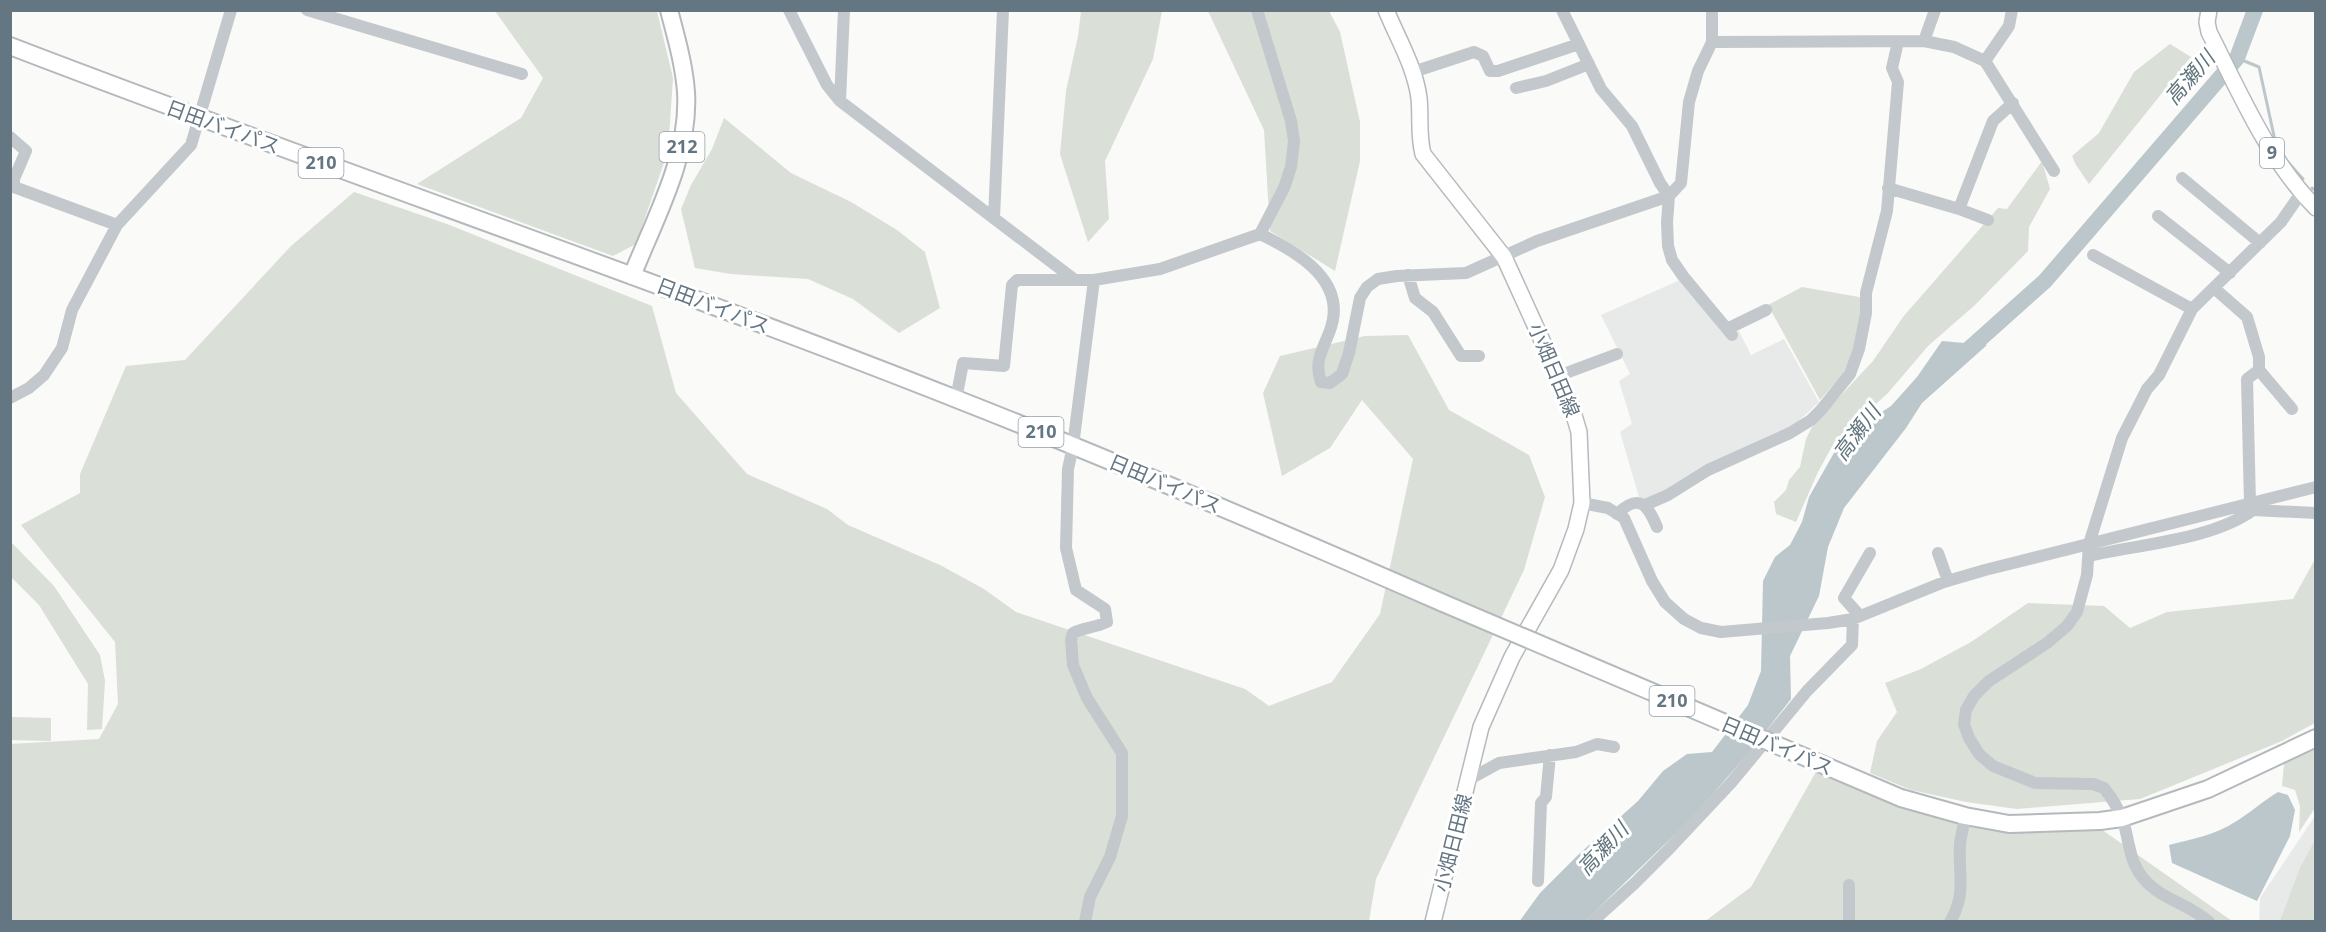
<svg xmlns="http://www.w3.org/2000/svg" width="2326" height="932" font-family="'Noto Sans','Noto Sans JP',sans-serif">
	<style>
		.built { fill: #e8e9e9 }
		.green { fill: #dadfd7 }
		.water { fill: #bbc7cb }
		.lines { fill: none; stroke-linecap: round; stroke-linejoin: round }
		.stream { stroke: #bbc7cb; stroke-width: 3 }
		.river { stroke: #bbc7cb; stroke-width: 16 }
		.major-casing { stroke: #b5babe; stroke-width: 18 }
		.highway-casing { stroke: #b4b9bd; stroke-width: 20 }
		.minor { stroke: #c3c8cc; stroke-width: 12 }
		.major { stroke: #fff; stroke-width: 15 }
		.highway { stroke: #fff; stroke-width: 16 }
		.highway-bridge-casing { stroke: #b4b9bd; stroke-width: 20; stroke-linecap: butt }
		.highway-bridge { stroke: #fff; stroke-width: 16 }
		.labels { text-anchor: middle; stroke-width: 6; stroke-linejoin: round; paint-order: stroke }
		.shield { fill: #fff; stroke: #939fa8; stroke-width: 1.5 }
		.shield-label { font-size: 18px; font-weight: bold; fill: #657683 }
		.street-label { font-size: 20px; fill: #657683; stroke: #fff }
		.water-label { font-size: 21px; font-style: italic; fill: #60757c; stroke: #fff }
	</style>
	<rect width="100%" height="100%" fill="#fafaf8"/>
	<path class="built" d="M1680,280l44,55 15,-4 12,24 33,-16 35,63 -28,26 -126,65 -22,7 -4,-3 -19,-65 12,-8 -13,-43 11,-7 -29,-59z
		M2315,816v105l-56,1 1,-24z"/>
	<path class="green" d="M495,11h162l16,67 -5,73 -32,93 -23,12 -196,-72 104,-66 22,-40z
		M1081,11h81l-9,48 -48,102 4,58 -21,23 -28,-88 6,-63 12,-55z
		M1208,11h121l11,21 20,90v39l-25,110 -65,-40 -6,-101z
		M2170,44l21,13 -102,127 -13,-19 -4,-9 27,-23 35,-61z
		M724,118l67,55 60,29 46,28 28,22 15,56 -41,25 -46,-34 -45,-20 -77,-5 -36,-6 -14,-59 10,-24 21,-36z
		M2042,161l8,28 -21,38 -1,24 -53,54 -47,41 -40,47 -53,48 -17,31 -22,50 -20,-8 -2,-12 12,-12 3,-10 11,-13 6,-28 7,-14 60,-64 30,-44 95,-109 9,1z
		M354,192l93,32 205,82 24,87 71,81 80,35 21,16 92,40 44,24 32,23 229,77 24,17 63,-24 48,-68 33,-155 -51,-59 -32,48 -48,28 -19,-83 17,-37 85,-20 43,-1 41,75 80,45 16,42 -21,73 -148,309 -7,42h-1358l-1,-177 89,-5 19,-35 -3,-62 -94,-117 59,-32v-19l46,-108 59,-6 106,-114z
		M1802,287l57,10 3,4 -8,46 -9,25 -25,28 -52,-95z
		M10,541l44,45 46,69 5,26 -3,48 -15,1 1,-46 -49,-79 -28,-28z
		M2314,561l1,162 -33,18 -142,58 -123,10 -51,-7 -55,-12 -41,-17 7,-32 20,-29 -12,-29 36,-14 50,-27 57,-39 76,3 26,22 37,-16 126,-13z
		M11,717l40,1v23l-40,-1z
		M2315,748v60l-16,24 1,-26 -5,-16 -13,-4 2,-22z
		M1817,770l118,47 68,14 95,-4 134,94 -528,1 47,-35z
		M2315,840v81h-35l20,-53z"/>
	<path class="water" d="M1942,341l45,4 -65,58 -16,25 -62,80 -16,39 -9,49 -29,60 1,43 -39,50 -61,70 -106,102 -66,1 21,-29 38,-38 60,-54 25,-30 24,-17 25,-2 36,-47 13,-34 2,-90 12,-24 15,-12 12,-23 7,-25 30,-53 26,-21 26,-17 26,-29z
		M2278,792l10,3 7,15 -5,26 -33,65 -85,-38 -3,-18c23,-6 46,-10 66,-23 15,-9 28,-21 43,-30z"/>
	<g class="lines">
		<path class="stream" d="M2237,58l22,9 17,78
			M2286,160l17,19
			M2312,188l4,3"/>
		<path class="river" d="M1960,357l85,-76 192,-223 18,-48"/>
		<defs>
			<path id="major" d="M1386,10c12,29 29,57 33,88 2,19 -1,37 4,56l81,103 66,145 9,30 3,71 -6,26 -15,41 -49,87 -31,70 -48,195
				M2209,10l-2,12 2,10c31,61 58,126 107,176"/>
			<path id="highway" d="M10,46c315,121 635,230 949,354 163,64 324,133 484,203
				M632,276c23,-58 58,-120 54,-184 -2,-28 -10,-55 -17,-82
				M1901,798l64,18 44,8 91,-3 22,-3 86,-29 108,-51"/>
		</defs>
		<use href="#major" class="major-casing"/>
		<use href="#highway" class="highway-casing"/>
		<path class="minor" d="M307,10l215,64
			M789,10l38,75 13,16 235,179
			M1562,10l39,79 31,37 28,57 9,13 -2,26 1,24 4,14 11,16 49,59
			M1924,41l11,-31
			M1712,42l212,-1 30,6 31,14 69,110
			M1985,61l24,-35 3,-16
			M1413,72l61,-20 9,4 7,15h8l81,-27
			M1516,88l30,-7 43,-17
			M840,101l4,-91
			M10,137l16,14 -12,28v8l103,38
			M2182,178l78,65
			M1888,188l71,21 29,11
			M1959,209l34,-88 20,-18
			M2158,216l72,57
			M994,218l9,-208
			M1260,234c38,18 90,48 69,99 -7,18 -15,29 -8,49l9,1 12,-9 7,-21 11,-55 7,-11 11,-8 19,-3 69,-3 71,-32 132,-45 12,-13 8,-81 9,-31 14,-29v-32
			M2093,255l99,54
			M1408,275l7,23 18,14 28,44h18
			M1727,329l39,-19
			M2259,370l33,39
			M1558,376l59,-22
			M10,398l19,-10 15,-13 18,-27 10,-38 45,-85 74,-80 40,-135
			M956,399l7,-36 41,3 8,-81 5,-5h77l66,-11 100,-35 24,-46 7,-21 3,-26 -3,-20 -34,-111
			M1582,503l26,5 16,10 28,63 13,21 19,17 17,9 20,4 107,-9 25,-4 91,-37 41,-12 331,-83
			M1645,505l23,-10 40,-25 82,-37 21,-13 10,-10 29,-36 9,-25 7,-36v-20l21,-82 11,-129 -6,-14 6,-26
			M2253,510l63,3
			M1617,514c22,-21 30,-10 40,13
			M1938,553l10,28
			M2089,556c51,-12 122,-16 164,-46l-3,-6 -3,-125 12,-9v-13l-12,-40 -33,-29
			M1860,616l-16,-18 26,-45
			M1468,780l31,-17 77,-11 21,-8 17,3
			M1538,881l3,-78 5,-6 4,-42
			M1849,885v37
			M1085,922l5,-25 20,-40 12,-41v-63l-35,-55 -14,-33 -2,-25 2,-7c12,-6 22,-5 34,-11l-2,-13 -29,-19 -10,-42 2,-79 5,-23 21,-166
			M1592,922l43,-39 34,-34 62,-66 76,-92 45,-46 1,-26
			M1950,922c17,-29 8,-47 10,-78 1,-9 4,-18 5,-28
			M2209,922c-20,-18 -49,-23 -66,-44 -14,-17 -14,-38 -20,-58 -4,-10 -12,-23 -19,-32l-11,-4 -58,-1 -42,-17 -14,-12 -10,-16 -5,-14 2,-14 8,-14 15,-15 58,-38 20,-17 10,-14 10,-37 2,-31 33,-106 25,-49 12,-14 33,-66 89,-87 20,-29"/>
		<use href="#major" class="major"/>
		<use href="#highway" class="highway"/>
		<defs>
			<path id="highway-bridge" d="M1443,603l458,195"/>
		</defs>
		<use href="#highway-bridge" class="highway-bridge-casing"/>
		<use href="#highway-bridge" class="highway-bridge"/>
	</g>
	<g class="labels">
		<g class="shield">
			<rect x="659.5" y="132" width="45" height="30" rx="4.5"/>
			<rect x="2260" y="138" width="24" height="30" rx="4.5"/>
			<rect x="298.5" y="148" width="45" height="30" rx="4.5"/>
			<rect x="1018.5" y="417" width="45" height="30" rx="4.5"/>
			<rect x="1649.5" y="686" width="45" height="30" rx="4.5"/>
		</g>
		<g class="shield-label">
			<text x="682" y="153">212</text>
			<text x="2272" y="159">9</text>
			<text x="321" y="169">210</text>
			<text x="1041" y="438">210</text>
			<text x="1672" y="707">210</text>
		</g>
		<g class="street-label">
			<text transform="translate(223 127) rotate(20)" y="7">日田バイパス</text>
			<text transform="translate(713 306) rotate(21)" y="7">日田バイパス</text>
			<text transform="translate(1554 370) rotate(67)" y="7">小畑日田線</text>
			<text transform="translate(1165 484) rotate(23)" y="7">日田バイパス</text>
			<text transform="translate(1777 746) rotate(23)" y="7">日田バイパス</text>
			<text transform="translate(1453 843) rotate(-76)" y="7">小畑日田線</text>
		</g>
		<g class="water-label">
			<text transform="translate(2190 78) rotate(-49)" y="7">高瀬川</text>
			<text transform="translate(1857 433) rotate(-53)" y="7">高瀬川</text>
			<text transform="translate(1603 849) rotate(-47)" y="7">高瀬川</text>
		</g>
	</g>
	<rect width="2326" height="932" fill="none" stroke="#657683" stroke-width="24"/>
</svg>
